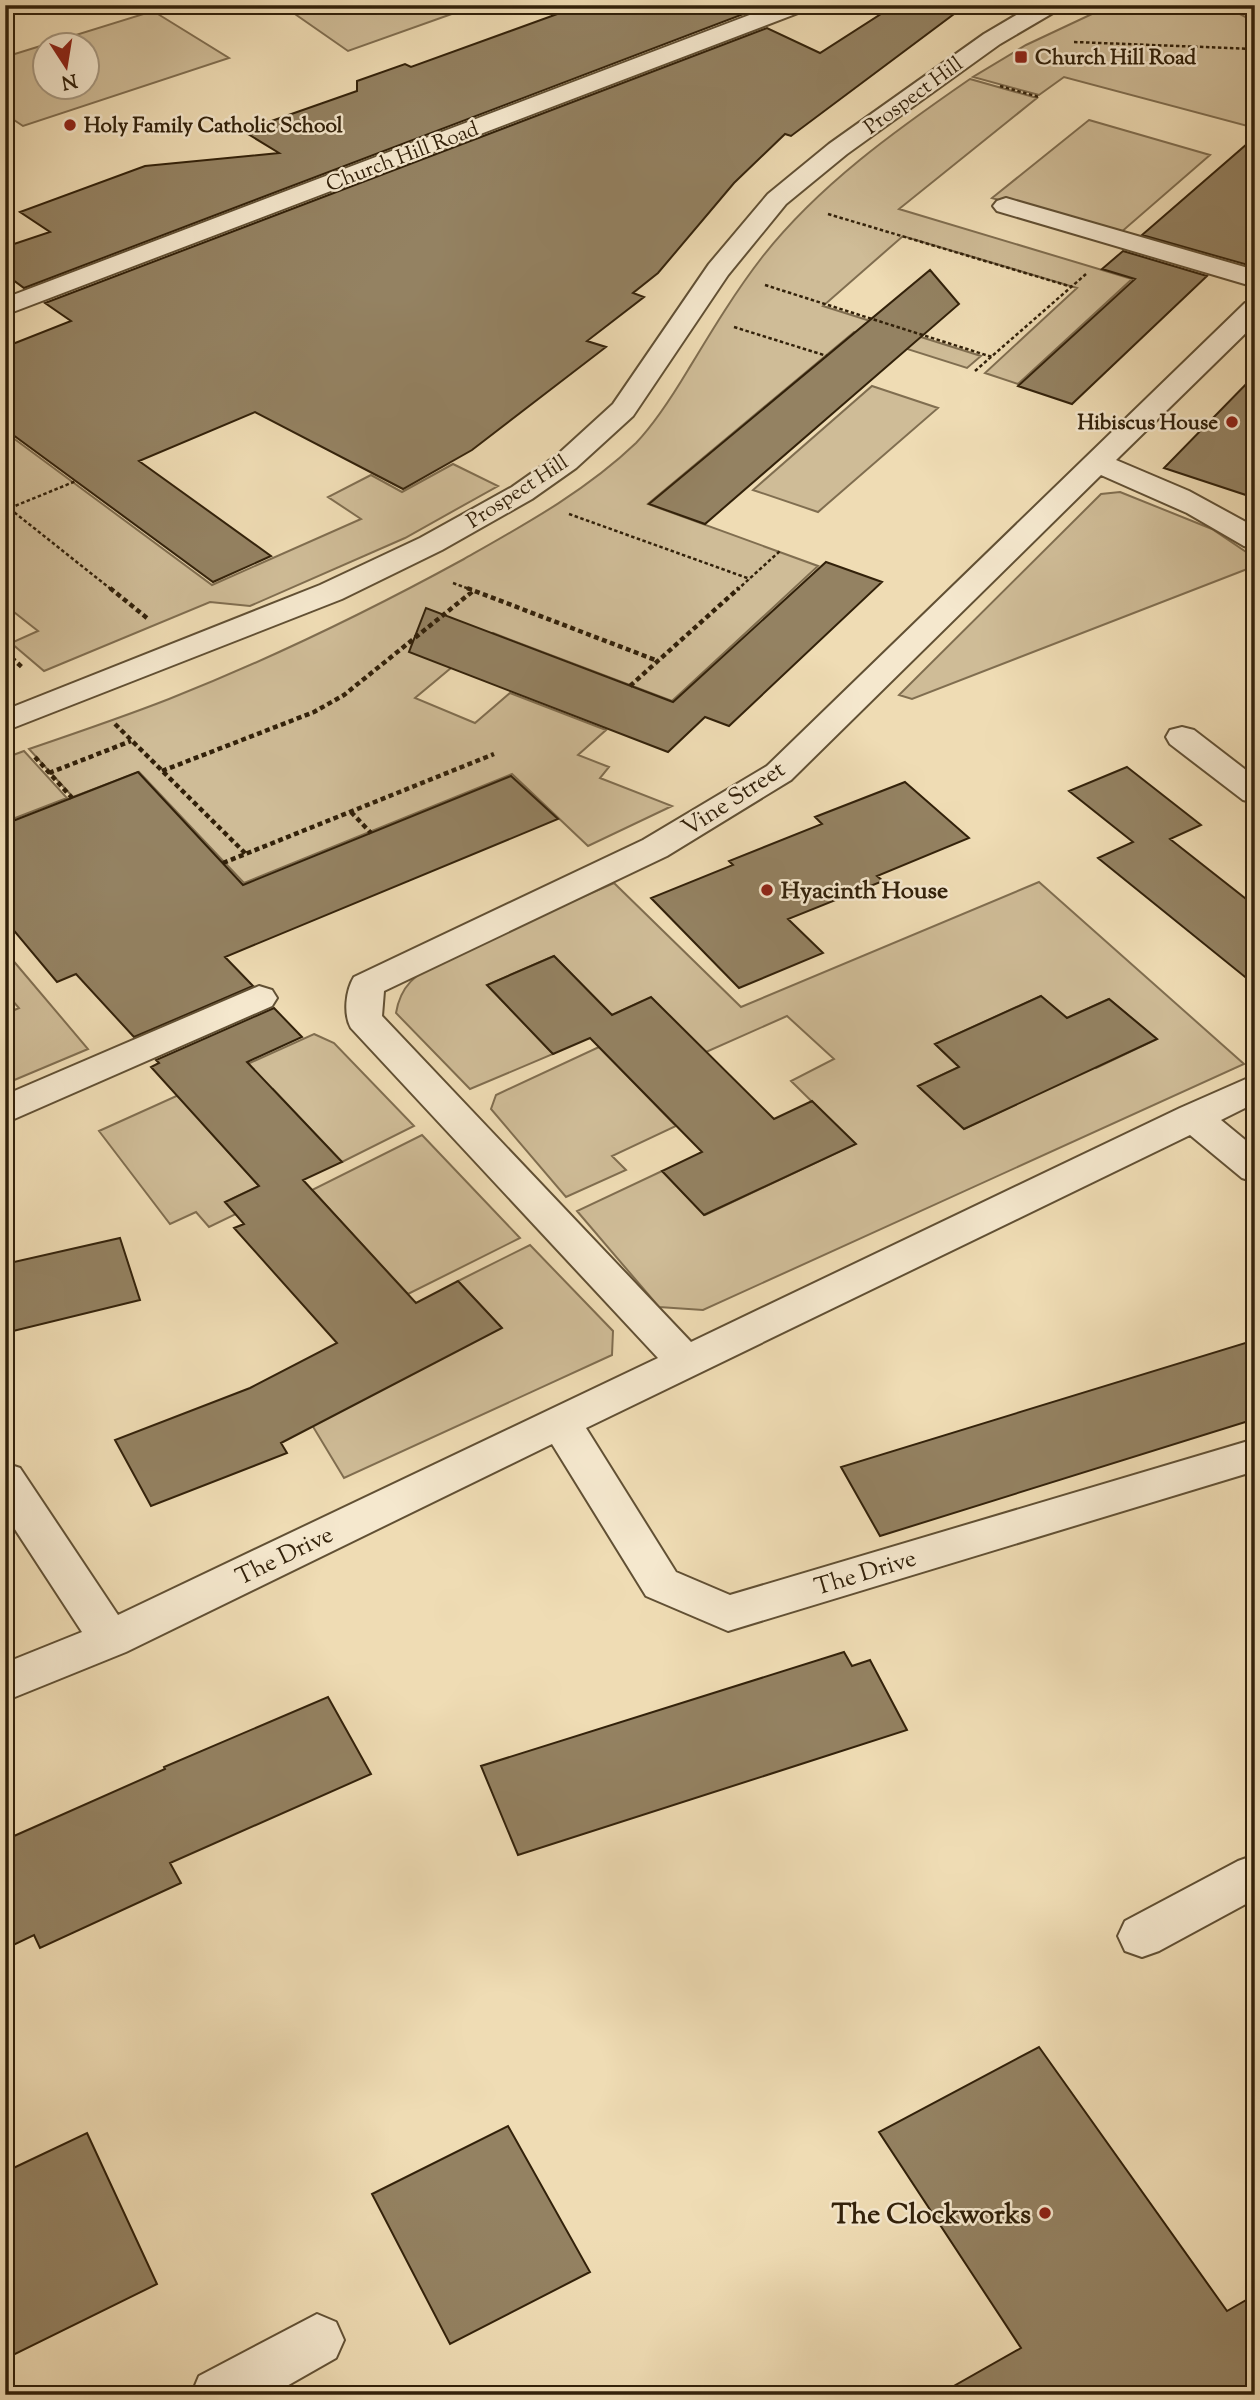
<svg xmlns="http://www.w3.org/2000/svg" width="1260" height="2400" font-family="'Sorts Mill Goudy',serif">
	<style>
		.green { fill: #cfbc97; stroke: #806e50; stroke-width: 2; fill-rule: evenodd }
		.building { fill: #948262; stroke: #32210a; stroke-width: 2 }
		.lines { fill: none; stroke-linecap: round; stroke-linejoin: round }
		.minor-casing { stroke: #615034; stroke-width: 4 }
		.path-far1 { stroke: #32210a; stroke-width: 2.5; stroke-dasharray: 3.5 2.5; stroke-linecap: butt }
		.path { stroke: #32210a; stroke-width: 4.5; stroke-dasharray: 5 3.5; stroke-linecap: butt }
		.minor { fill: #f5e8ce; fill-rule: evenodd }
		.poi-dot { fill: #8f2418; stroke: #f5e8ce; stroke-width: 2.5 }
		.labels { text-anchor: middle; stroke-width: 5; stroke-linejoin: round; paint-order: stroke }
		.far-poi-label { font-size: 21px; font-weight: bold; fill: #32210a; stroke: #f5e8ce; text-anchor: start }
		.far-street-label { font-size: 21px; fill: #32210a; stroke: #f5e8ce }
		.street-label { font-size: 24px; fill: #32210a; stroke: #f5e8ce }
		.poi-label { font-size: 24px; font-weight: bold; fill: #32210a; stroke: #f5e8ce; text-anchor: start }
		.near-poi-label { font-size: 28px; font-weight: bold; fill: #32210a; stroke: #f5e8ce; text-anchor: end }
	</style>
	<rect width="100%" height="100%" fill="#efdcb4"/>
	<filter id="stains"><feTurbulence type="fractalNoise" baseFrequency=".00286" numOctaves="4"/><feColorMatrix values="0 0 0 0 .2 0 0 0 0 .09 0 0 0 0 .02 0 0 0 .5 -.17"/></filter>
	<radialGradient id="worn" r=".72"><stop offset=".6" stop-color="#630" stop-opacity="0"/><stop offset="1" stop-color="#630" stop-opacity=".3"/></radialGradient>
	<path class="green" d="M282,5h195l-129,46z
		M1111,5h112l32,17v106l-191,-51 -25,18 -66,-18 53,-32z
		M153,11l76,47 -206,68 -18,-12v-57zM46,46h42v42h-42z
		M970,79l67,19 -138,111 233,70 -114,105 -33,-11 92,-85 -174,-52 -80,70 158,50 -14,12 -113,-36 -206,172 170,62 -146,135 -179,-68 -78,65 60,25 35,-30 96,37 -28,25 31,12 -9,11 72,28 -84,40 -76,-72 -268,109 -105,-111 -66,25 -44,-48c47,-16 94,-32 140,-50 101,-40 200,-88 295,-140 60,-34 122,-68 172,-116 20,-21 37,-48 52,-73 23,-38 47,-78 75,-114 56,-71 133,-126 207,-177z
		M1089,120l121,35 -91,79 -127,-36z
		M872,386l66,22 -120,104 -65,-22z
		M5,432l207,153 149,-66 -33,-22 43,-22 31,17 51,-28 45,22 -93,52 -155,68 -40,-4 -166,69 -33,-28 27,-12 -33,-26z
		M1120,492l92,37 43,29v8l-343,133 -13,-4 202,-201z
		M24,751l43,47 -57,22 26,31 -31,12v-105z
		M1039,882l205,182 -541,246 -44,-3 -82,-96 85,-40 43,44 150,-71 -64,-63 43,-22 -47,-43 -81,36 -36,-36 -8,4 -19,-19 -31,14 -58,-59 -67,29 66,69 -83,35 -74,-76c5,-30 22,-39 46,-54l172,-76 127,124zM1041,996l26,22 42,-19 48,40 -61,29 -25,-22 -44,53 -63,30 -46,-43 41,-19 -24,-23z
		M5,951l83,98 -76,32 -7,-8v-59l14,-6 -14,-16z
		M314,1034l20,9 80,83 -72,36 -69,-73 -71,34 57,63 -34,16 11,12 -27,13 -13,-15 -26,12 -71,-93z
		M599,1047l77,79 -64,30 14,14 -60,27 -75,-88 5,-14z
		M422,1135l98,103 -112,56 -96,-104z
		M530,1245l83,86 -1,24 -268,123 -32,-53 189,-98 -43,-46z"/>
	<path class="building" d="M582,5h138l21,10 -717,273 -19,-14v-27l45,-15 -30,-20 125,-46 134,-13 -36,-22 114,-40v-10l48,-17 6,3z
		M895,5h53l6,9 -163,122 -6,-2 -51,49 -76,90 -25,20 11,4 -57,44 19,6 -134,103 -69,39 -148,-77 -116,49 132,95 -58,26 -208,-153v-82l66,-26 -26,-18 722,-275 53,25z
		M1255,137v130l-113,-32z
		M1123,251l84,25 -135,128 -54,-18 117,-107 -33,-10z
		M930,270l29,34 -254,220 -56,-20z
		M1255,375v123l-91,-30z
		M826,562l56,20 -153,144 -24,-9 -37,35 -259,-100 17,-44 247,94z
		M1127,767l74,58 -31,14 85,67v79l-157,-127 35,-16 -64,-51z
		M138,772l105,113 268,-109 47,43 -333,138 28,29 -119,51 -58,-63 -19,8 -52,-62v-96z
		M905,782l64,56 -92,38 6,5 -95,38 35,34 -84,35 -88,-90 82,-33 -4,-4 93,-37 -7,-7z
		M554,956l58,59 39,-18 123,122 38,-18 44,43 -152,71 -42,-44 40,-19 -112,-114 -37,16 -66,-69z
		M1041,996l26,22 42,-19 48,40 -193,90 -46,-43 41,-19 -24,-23z
		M274,1008l28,29 -55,25 95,100 -39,18 113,123 42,-22 44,47 -221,115 6,10 -136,53 -36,-66 135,-52 87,-45 -103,-115 10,-4 -19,-22 34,-16 -108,-119 8,-4 -3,-3z
		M120,1238l20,62 -135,33v-69z
		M1255,1340v79l-375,117 -39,-69z
		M844,1652l8,14 18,-6 37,70 -389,125 -37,-89z
		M328,1697l43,77 -201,89 11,20 -141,65 -6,-13 -29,14v-109l160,-71 -1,-2z
		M1039,2047l188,264 28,-16v100h-317l83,-47 -142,-216z
		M508,2126l82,146 -140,72 -78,-150z
		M87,2133l70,151 -152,75v-187z"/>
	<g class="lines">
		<defs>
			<path id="minor" d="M776,5h33l-3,5 -801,305v-17z
				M1033,5h28l-3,5 -58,34 -153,110 -61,50 -58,71 -95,141 -57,52 -44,31 -90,51 -100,49 -337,132v-21l315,-125 100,-47 92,-51 44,-31 57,-52 96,-140 59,-70 61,-50 155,-110z
				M1006,198l249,72v17l-258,-76 -4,-5 4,-5z
				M1255,301v23l-139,136 73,31 66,36v22l-11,-3 -57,-33 -86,-38 -310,305 -124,76 -283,135 -2,25 309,326 489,-234 75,-33v28l-34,17 34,28v34l-13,-4 -52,-43 -604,293 90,144 54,23 525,-156v32l-527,160 -82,-35 -94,-152 -426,208 -121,49v-38l77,-31 -77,-118v-51l15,5 98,147 540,-257 -307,-330c-8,-14 -5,-38 3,-51l289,-137 124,-74 478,-463z
				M1182,727l12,3 61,47v26l-12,-3 -73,-56 -4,-7 4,-7z
				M259,986l13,4 5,8 -5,8 -267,117v-28z
				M1255,1855v44l-96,52 -17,6 -17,-6 -7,-15 7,-15 113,-60z
				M317,2314l19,8 8,18 -8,18 -65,37h-80l8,-19z"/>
		</defs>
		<use href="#minor" class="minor-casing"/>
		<path class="path-far1" d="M1074,42l181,7
			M1000,86l39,11
			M828,214l244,73
			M765,285l227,72
			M734,327l93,29
			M975,371l111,-97
			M5,505l107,85
			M10,508l66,-27
			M569,514l181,65
			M453,583l19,7
			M737,590l43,-39"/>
		<path class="path" d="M110,588l37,30
			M467,588l191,73
			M5,652l18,16
			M630,686l109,-98
			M115,724l131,130
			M35,757l37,41
			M162,771l152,-59 30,-17 129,-104
			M49,773l82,-32
			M351,812l20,21
			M223,863l271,-109"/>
		<use href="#minor" class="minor"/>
	</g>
	<g class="poi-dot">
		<rect x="1014" y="50" width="14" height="14" rx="3.5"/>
		<circle cx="70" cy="125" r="7"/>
		<circle cx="1232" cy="422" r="7"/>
		<circle cx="767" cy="890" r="7"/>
		<circle cx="1045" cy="2213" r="7"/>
	</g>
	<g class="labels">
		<g class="far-poi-label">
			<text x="1035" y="64">Church Hill Road</text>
			<text x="84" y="132">Holy Family Catholic School</text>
			<text x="1218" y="429" text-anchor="end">Hibiscus House</text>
		</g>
		<g class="far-street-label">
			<text transform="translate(913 95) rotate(-36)" y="7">Prospect Hill</text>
			<text transform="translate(402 156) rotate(-21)" y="7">Church Hill Road</text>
			<text transform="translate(517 491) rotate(-33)" y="7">Prospect Hill</text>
		</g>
		<g class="street-label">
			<text transform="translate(733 798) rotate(-33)" y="8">Vine Street</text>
			<text transform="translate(284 1555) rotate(-26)" y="8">The Drive</text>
			<text transform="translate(865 1572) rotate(-17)" y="8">The Drive</text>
		</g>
		<g class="poi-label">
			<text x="781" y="898">Hyacinth House</text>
		</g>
		<g class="near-poi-label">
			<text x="1031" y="2223">The Clockworks</text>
		</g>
	</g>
	<rect width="1260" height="2400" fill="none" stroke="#efdcb4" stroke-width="28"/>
	<rect x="7" y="7" width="1246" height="2386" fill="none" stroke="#32210a" stroke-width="3.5"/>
	<rect x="14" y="14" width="1232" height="2372" fill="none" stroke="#32210a" stroke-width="2"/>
	<g transform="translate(66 66) rotate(168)"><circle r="33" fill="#f5e8ce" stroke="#a79880" stroke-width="2"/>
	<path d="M0-5L12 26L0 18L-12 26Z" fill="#8f2418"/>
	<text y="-10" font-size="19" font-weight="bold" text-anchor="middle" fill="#32210a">N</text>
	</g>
	<rect width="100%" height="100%" filter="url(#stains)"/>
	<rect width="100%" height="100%" fill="url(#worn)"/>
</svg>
